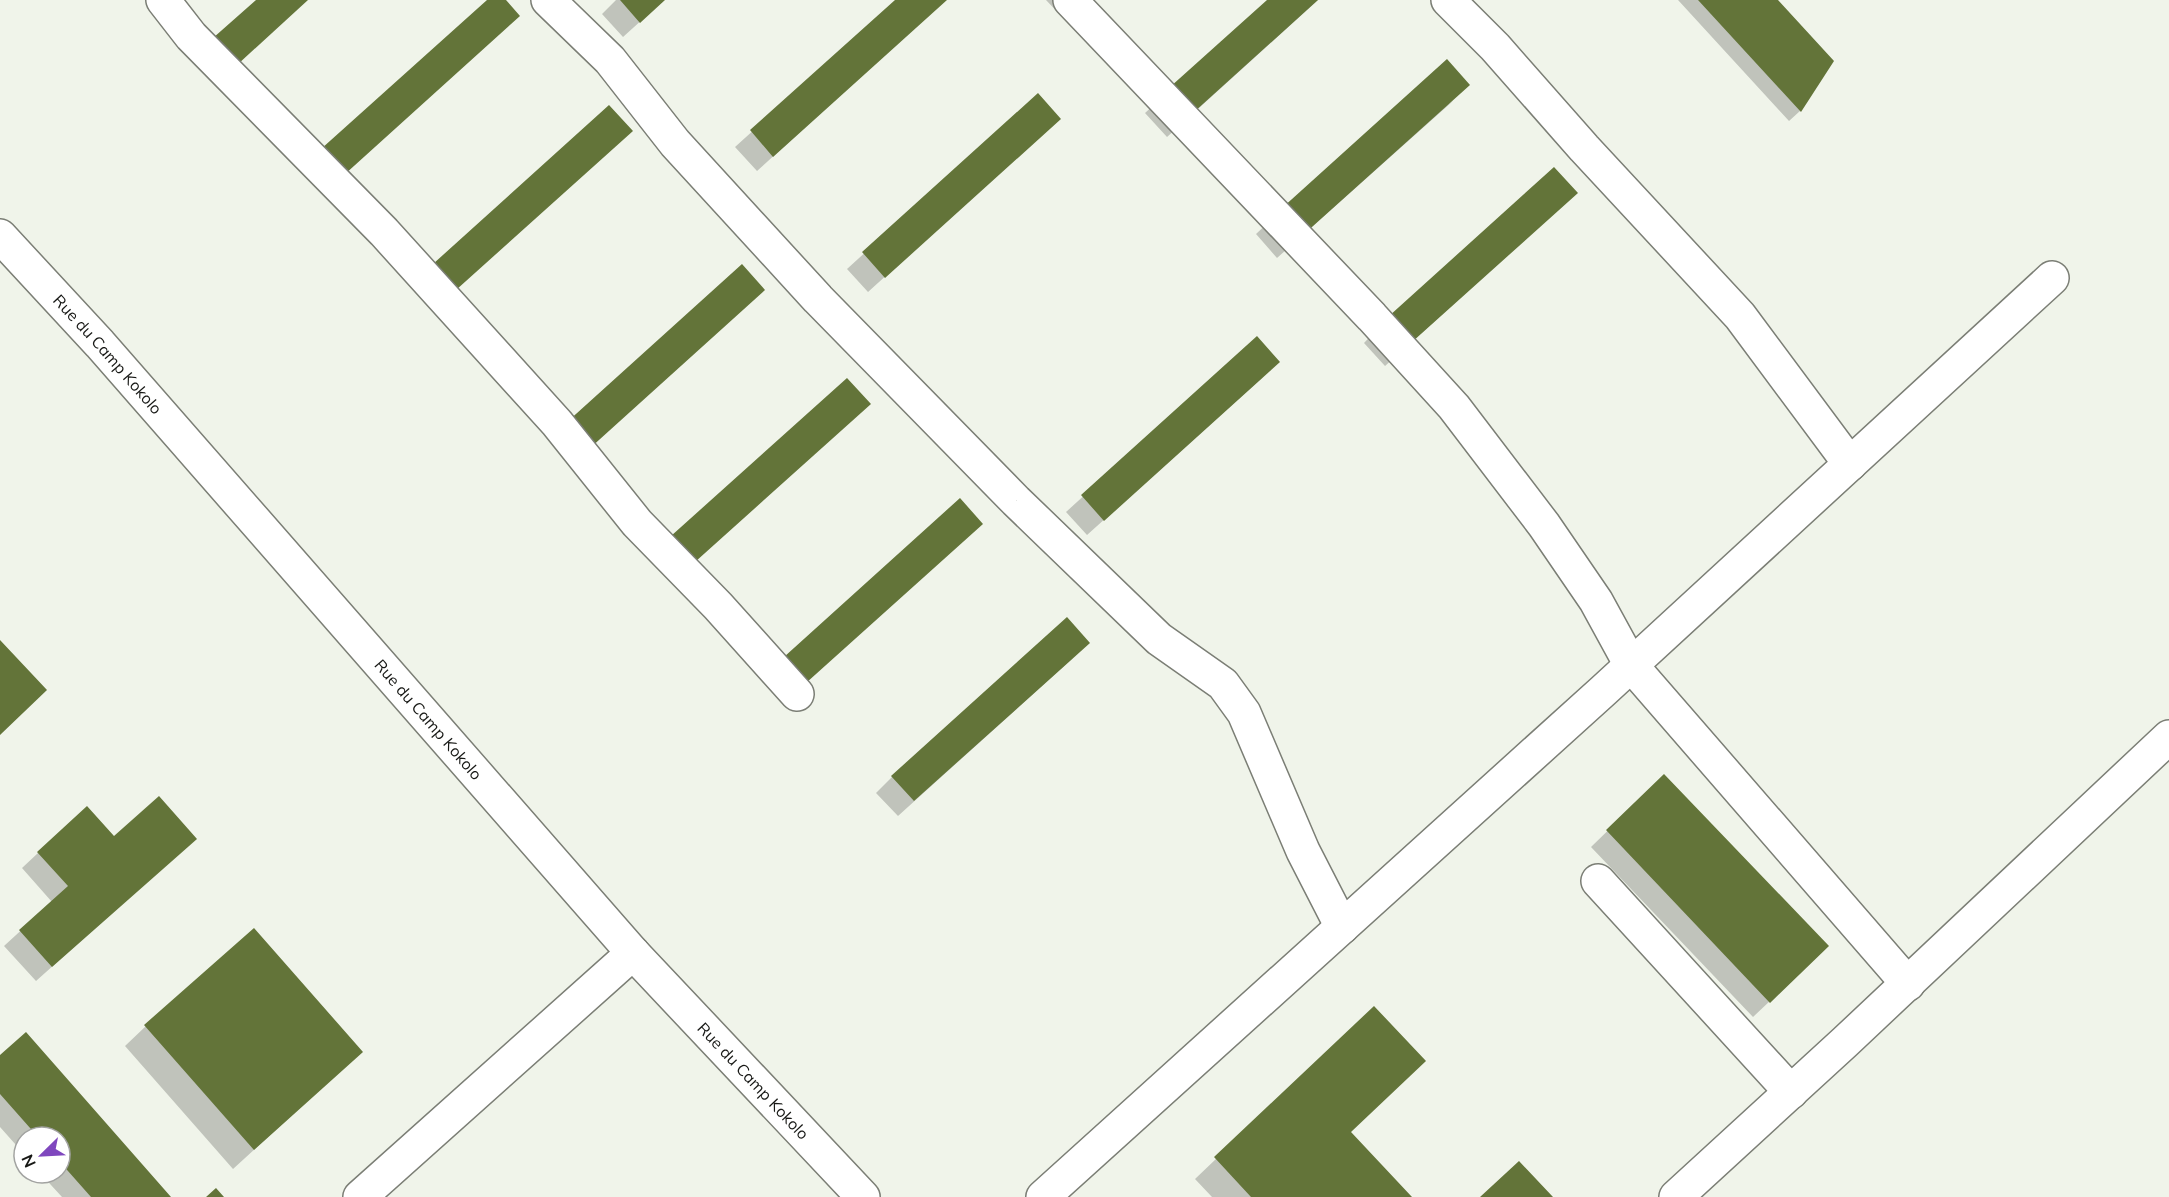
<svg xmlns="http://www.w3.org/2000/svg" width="2169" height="1197" font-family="Mulish,sans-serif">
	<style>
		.shadow { fill: #0003 }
		.building { fill: #637439 }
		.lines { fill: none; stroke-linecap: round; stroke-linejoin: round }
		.minor-casing { stroke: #7b7e75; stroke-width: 36 }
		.minor { stroke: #fff; stroke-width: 33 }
		.labels { text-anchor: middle; stroke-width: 6; stroke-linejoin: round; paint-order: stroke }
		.street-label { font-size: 16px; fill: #171815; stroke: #fff }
	</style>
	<rect width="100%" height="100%" fill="#f0f4ea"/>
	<path class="shadow" d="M616,0h48l-41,37 -21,-23z
		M897,0h48l-188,171 -22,-24z
		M1046,0h37l-20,18z
		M1269,0h49l-151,137 -22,-24z
		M1678,0h98l56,61 -32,50 -11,10z
		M1038,95l21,24 -191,173 -21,-23z
		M1453,101l-176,157 -21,-24 16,-15z
		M1560,208l-175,158 -21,-23 15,-16z
		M1257,338l5,40 -175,157 -21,-23z
		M1073,658l-175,158 -22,-23 16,-16z
		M1664,776l147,186 -58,55 -162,-170z
		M195,839l-159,142 -32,-35 48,-44 -30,-34 16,-15z
		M1374,1008l-24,125 60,64h-198l-17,-18z
		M146,1026l215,26 -128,117 -108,-123z
		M0,1057l169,140h-107l-22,-24h20v-36h-36v17l-24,-27z"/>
	<path class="building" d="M256,0h52l-71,65 -24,-27z
		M487,0h19l14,16 -176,159 -23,-26z
		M620,0h45l-25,23z
		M895,0h52l-174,157 -23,-27z
		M1267,0h51l-135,122 -23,-26z
		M1698,0h80l56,61 -33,51z
		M1447,59l23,26 -177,159 -22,-26z
		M1038,93l23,26 -176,159 -23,-26z
		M609,105l24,26 -177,159 -23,-26z
		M1554,167l24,26 -176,158 -24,-25z
		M742,264l23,26 -176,159 -23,-26z
		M1257,336l23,26 -176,159 -23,-26z
		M847,378l24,26 -176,158 -24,-26z
		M960,498l23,26 -177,159 -22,-26z
		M1067,617l23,26 -176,158 -23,-25z
		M0,640l47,50 -47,45z
		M1664,774l165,172 -59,57 -164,-173z
		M159,796l38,43 -145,128 -33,-37 49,-44 -31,-34 50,-46 27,30z
		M254,928l109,124 -109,98 -110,-125z
		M1374,1006l52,55 -75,71 61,65h-161l-37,-40z
		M26,1032l145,165h-80l-31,-35v-25h-22l-38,-43v-39z
		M1519,1161l34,36h-73z
		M216,1188l8,9h-18z"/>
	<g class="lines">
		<defs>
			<g id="minor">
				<path d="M163,0l28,36 193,196 173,191 80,100 81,83 79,88"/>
				<path d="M548,0l62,60 65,83 143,156 198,202 143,138 64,45 21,29 59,138 39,76"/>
				<path d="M1070,0l302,317 82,90 90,118 52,76 35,64 277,319"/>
				<path d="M1448,0l47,47 89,101 156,168 110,148"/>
				<path id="s1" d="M0,236l100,108 533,609 230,244"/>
				<path d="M1598,881l193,211"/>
				<path d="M360,1197l273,-244"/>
				<path d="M1043,1197l560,-506 449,-413"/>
				<path d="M1676,1197l169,-155 324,-305"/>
			</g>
		</defs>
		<use href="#minor" class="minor-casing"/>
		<use href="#minor" class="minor"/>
	</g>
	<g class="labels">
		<g class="street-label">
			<text dy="6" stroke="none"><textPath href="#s1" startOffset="160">Rue du Camp Kokolo</textPath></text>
			<text dy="6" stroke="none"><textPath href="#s1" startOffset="646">Rue du Camp Kokolo</textPath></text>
			<text dy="6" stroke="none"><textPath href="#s1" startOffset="1132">Rue du Camp Kokolo</textPath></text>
		</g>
	</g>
	<g transform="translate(42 1155) rotate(246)"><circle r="28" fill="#ffffff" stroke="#a2a3a1" stroke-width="1.5"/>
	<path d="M0-4.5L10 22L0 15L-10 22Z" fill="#7f47be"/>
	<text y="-9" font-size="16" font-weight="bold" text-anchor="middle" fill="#171815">N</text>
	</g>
</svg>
